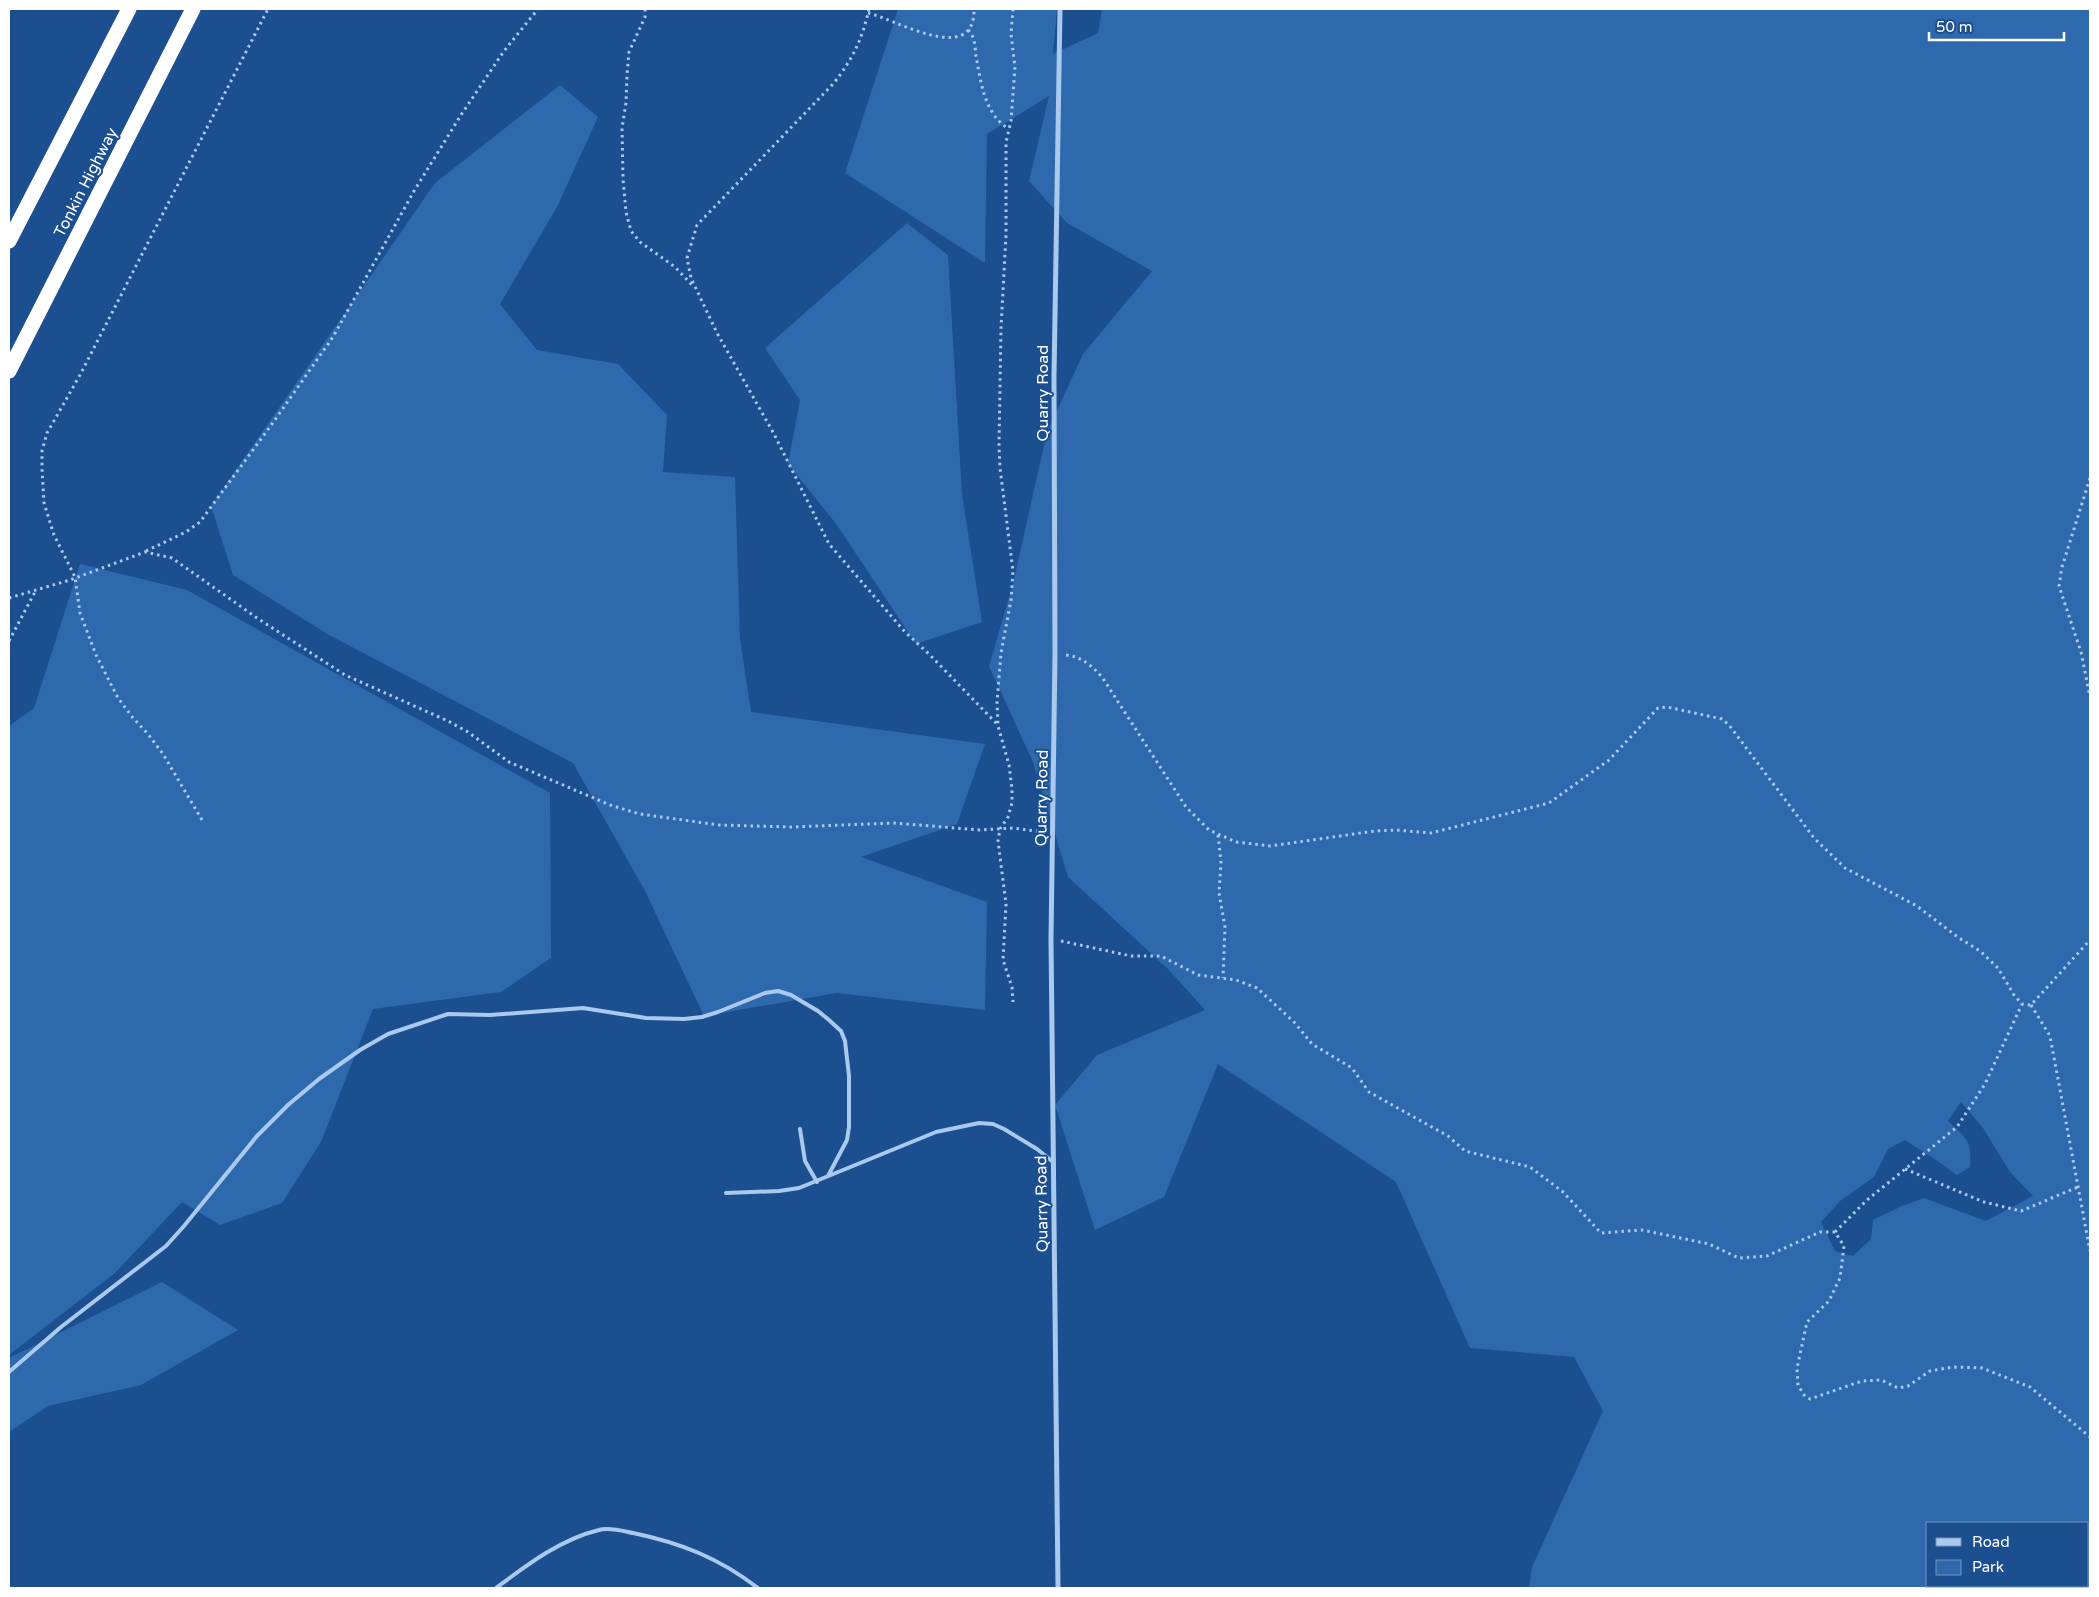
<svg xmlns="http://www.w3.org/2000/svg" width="2099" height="1597" font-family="'Varela Round',sans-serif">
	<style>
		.green { fill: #2e69ad; fill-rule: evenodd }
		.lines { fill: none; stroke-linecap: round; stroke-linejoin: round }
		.path { stroke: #a9c9ee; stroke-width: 3; stroke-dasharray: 2.5 4; stroke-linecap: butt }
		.lane { stroke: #a9c9ee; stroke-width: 4 }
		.street { stroke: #a9c9ee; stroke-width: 5 }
		.highway { stroke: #fff; stroke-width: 15 }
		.labels { text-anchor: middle; stroke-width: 4; stroke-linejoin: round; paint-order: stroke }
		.street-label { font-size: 16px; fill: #fff; stroke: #1b4f8f }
	</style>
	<rect width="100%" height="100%" fill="#1b4f8f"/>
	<path class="green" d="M898,9h159l-4,45 45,-21 4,-24h988v1579h-561l3,-21 71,-156 -29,-54 -104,-9 -74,-166 -178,-118 -54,133 -69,33 -40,-125 42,-50 108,-45 -36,-40 -101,-93 -35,-115 -44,-96 24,-82 34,-152 36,-78 69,-83 -85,-48 -38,-42 20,-85 -62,38 -2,129 -140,-90zM1961,1102l22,26 27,44 23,24 -47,25 -62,-23 -22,8 -29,14 -2,19 -18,17 -18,-5 -14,-29 19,-21 34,-24 14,-28 17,-9 34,22 18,13 13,-8c2,-27 -3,-28 -22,-46zM1928,1523h160v63h-160z
		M560,85l38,32 -41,90 -57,97 37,46 81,14 49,51 -4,57 72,5 5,162 11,73 234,32 -28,80 -96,33 126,45 -2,108 -148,-17 -133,23 -59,-125 -72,-128 -244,-128 -96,-60 -22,-69 224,-323z
		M907,223l41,32 14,239 20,128 -66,22 -79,-119 -49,-61 12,-64 -35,-52z
		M80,564l107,26 363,203 1,165 -50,34 -128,17 -52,133 -39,61 -62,22 -38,-23 -67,71 -106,82v-629l25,-18z
		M162,1282l76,48 -97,55 -93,21 -39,26v-74z"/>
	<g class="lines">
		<path class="path" d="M645,9v8l-16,35 -2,23 -1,28 -4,25 1,51 3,33 5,19 9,11 35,25 17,18
			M869,9c-7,31 -16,49 -35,74l-137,142 -10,33 4,20 26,55 57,101 55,110 76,88 24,22 68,70
			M1013,9l-2,25 4,33 -4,54 -5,21v93l-5,93 -2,117 1,23 13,103 -2,29 -10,53 -4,49 1,24 11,39 3,24v14l-4,14 -8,12 -2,12 8,63 -3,56 9,27 1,15
			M868,13c25,5 107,55 106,-4
			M968,30c7,6 7,17 8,26 5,26 8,58 33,73
			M2090,478l-28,89 -3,19 22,66 9,45
			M146,551l40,-19 14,-10 72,-98 61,-87 81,-146 47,-76 43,-64 34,-42
			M9,598l61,-18 75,-28 27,6 85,60 88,57 103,46 20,11 41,30 101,43 30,9 79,11 71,2 104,-4 86,7 33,-2 30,4
			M9,641l27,-51
			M1066,655c16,2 25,10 36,22l84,130 23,23 27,12 34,4 105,-15 21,-1 35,3 118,-30 60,-43 49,-52 9,-1 55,12 7,6 85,113 31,30 72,38 42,32 21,13 18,17 16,27 8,9 9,1 59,-65
			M202,820l-39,-66 -15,-20 -15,-16 -15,-20 -22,-43 -16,-42 -5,-36 -21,-42 -10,-32 -2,-34v-18l5,-18 33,-58 188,-366
			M1218,835l3,27 -2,31 6,34 -2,51
			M1061,941l70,15h30l37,19 38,5 21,8 37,34 18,22 40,24 17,24 79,44 17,15 65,16 33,25 38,41 41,-3 67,14 30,14 28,-2 53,-24h15l9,14 -4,32 -11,23 -22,21 -10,46 1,17 6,10 6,4 52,-18 19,-1 17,8 10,-2 22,-15 23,-4 29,1 48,19 60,50
			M2031,1005l19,31 40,215
			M1905,1169l79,33 37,9 57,-24
			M1835,1232l32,-32 90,-73 28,-43 37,-80"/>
		<path class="lane" d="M800,1129l5,32 12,21
			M726,1193l53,-2 20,-3 137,-56 43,-9 14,1 11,5 33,20 16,13
			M9,1372l52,-45 105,-81 18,-20 73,-90 31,-31 31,-26 41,-29 28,-16 60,-20 42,1 93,-7 63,10 38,1 18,-2 16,-5 47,-19 13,-2 13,4 27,16 11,9 12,11 4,10 4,35v51l-2,13 -19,36
			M496,1588c31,-23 65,-49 103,-58 10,-3 24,1 34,3 48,10 86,25 125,55"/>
		<path class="street" d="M1058,1588l-7,-649 4,-285 -1,-277 6,-368"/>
		<path class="highway" d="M9,241l120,-232
			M9,371l184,-362"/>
	</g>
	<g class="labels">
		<g class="street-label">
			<text transform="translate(85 182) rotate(-63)" y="6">Tonkin Highway</text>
			<text transform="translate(1042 393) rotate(-90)" y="6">Quarry Road</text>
			<text transform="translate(1041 798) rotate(-89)" y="6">Quarry Road</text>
			<text transform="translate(1041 1204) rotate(-91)" y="6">Quarry Road</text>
		</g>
	</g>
	<rect width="2099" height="1597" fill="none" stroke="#ffffff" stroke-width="20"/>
	<rect x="1926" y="1522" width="162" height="65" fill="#1b4f8f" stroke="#7695bc"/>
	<rect x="1936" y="1538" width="25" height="8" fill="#a9c9ee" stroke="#7695bc"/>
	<text x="1972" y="1547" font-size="15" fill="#ffffff">Road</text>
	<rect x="1936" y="1560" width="25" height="15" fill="#2e69ad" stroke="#7695bc"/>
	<text x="1972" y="1572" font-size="15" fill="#ffffff">Park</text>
	<path d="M1929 32v8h135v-8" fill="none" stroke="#ffffff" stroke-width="2.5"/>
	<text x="1936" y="32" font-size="15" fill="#ffffff" stroke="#1b4f8f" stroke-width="4" paint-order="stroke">50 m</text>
</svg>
